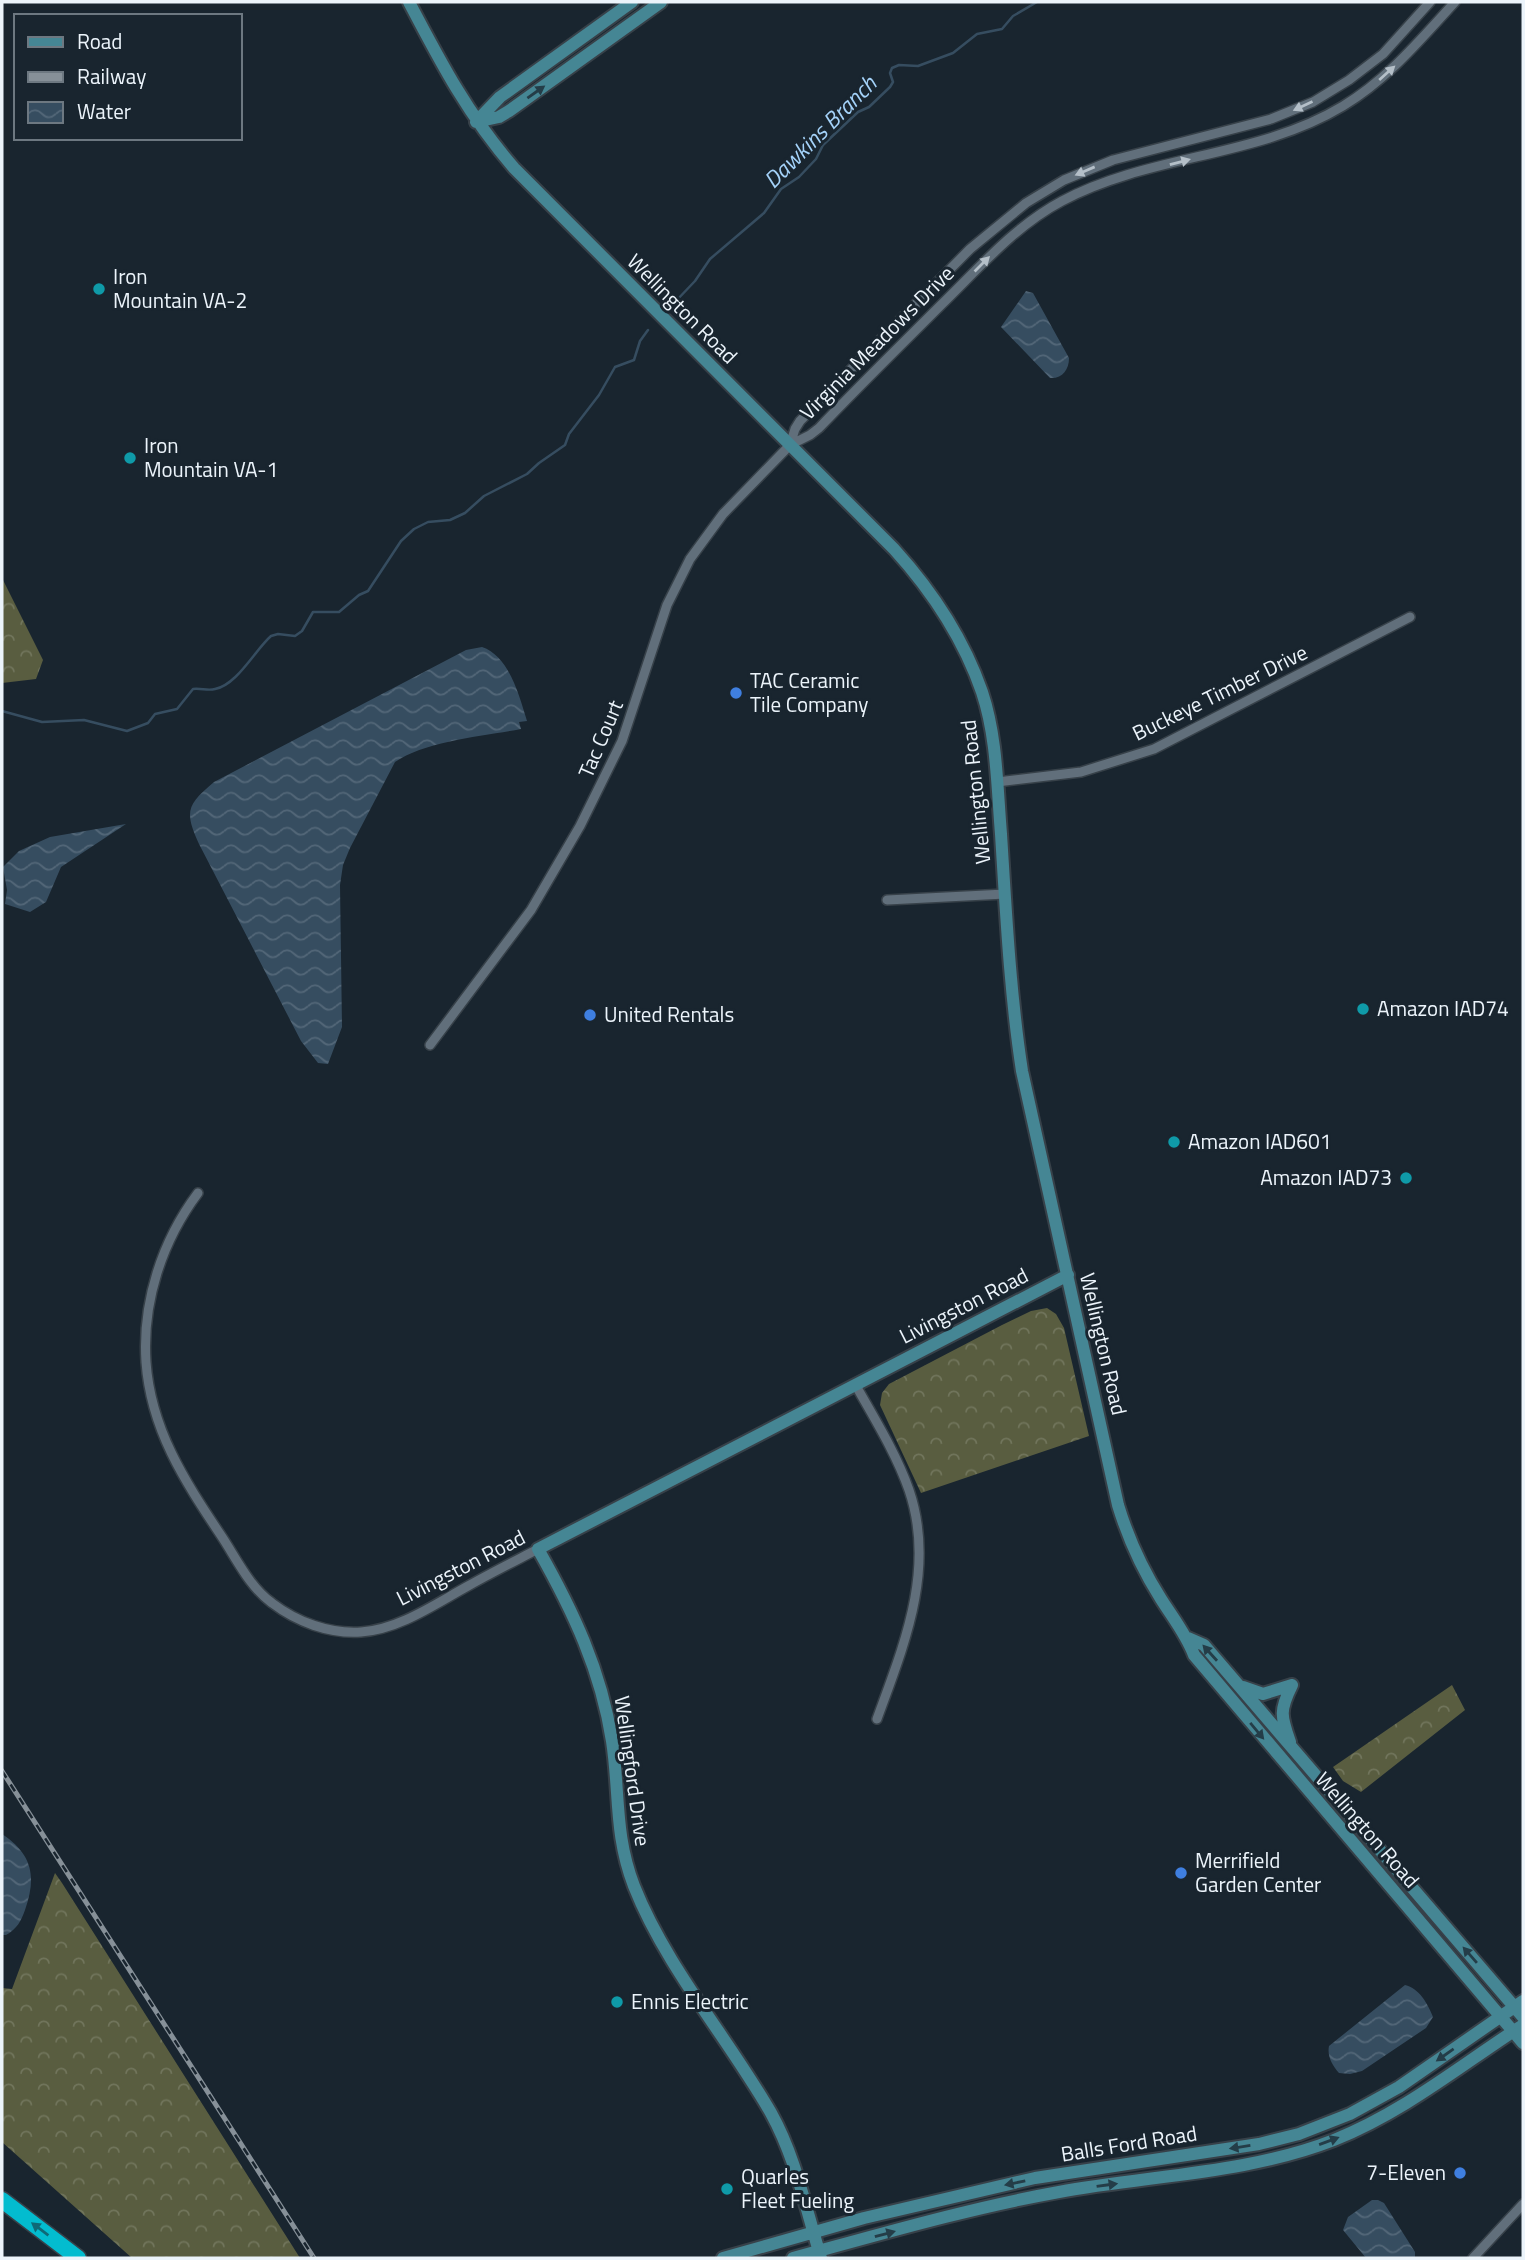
<svg xmlns="http://www.w3.org/2000/svg" width="1525" height="2260" font-family="'Titillium Web',sans-serif">
	<style>
		.forest { fill: url(#forest-crowns) }
		.water { fill: url(#water-waves) }
		.lines { fill: none; stroke-linecap: round; stroke-linejoin: round }
		.stream { stroke: #364d60; stroke-width: 2.5 }
		.street-casing { stroke: #374149; stroke-width: 12 }
		.secondary-casing { stroke: #374149; stroke-width: 16 }
		.highway-casing { stroke: #374149; stroke-width: 19 }
		.street { stroke: #616f7b; stroke-width: 9 }
		.secondary { stroke: #458694; stroke-width: 12 }
		.highway { stroke: #03bccf; stroke-width: 16 }
		.rail-casing { stroke: #869098; stroke-width: 5 }
		.rail { stroke: #19252f; stroke-width: 2.5; stroke-dasharray: 8; stroke-linecap: butt }
		.oneway { fill: #b4bfc8 }
		.oneway2 { fill: #243d48 }
		.oneway3 { fill: #0f6977 }
		.culture-dot { fill: #0f9aa8; stroke: #19252f; stroke-width: 2.5 }
		.shop-dot { fill: #3f7fe0; stroke: #19252f; stroke-width: 2.5 }
		.labels { text-anchor: middle; stroke-width: 6; stroke-linejoin: round; paint-order: stroke }
		.poi-label { font-size: 21px; fill: #ecf4fb; stroke: #19252f; text-anchor: start }
		.street-label { font-size: 21px; fill: #ecf4fb; stroke: #19252f }
		.water-label { font-size: 23px; font-style: italic; fill: #a4d2f9; stroke: #19252f }
	</style>
	<defs>
		<pattern id="forest-crowns" width="20" height="18" patternUnits="userSpaceOnUse" patternTransform="scale(1.75)"><rect width="20" height="18" fill="#595d40"/><path d="M2 6a3 3 0 1 1 6 0M12 15a3 3 0 1 1 6 0" fill="none" stroke="#71755c"/></pattern>
		<pattern id="water-waves" width="16" height="10" patternUnits="userSpaceOnUse" patternTransform="scale(1.75)"><rect width="16" height="10" fill="#364d60"/><path d="M0 5q4-4 8 0t8 0" fill="none" stroke="#536778"/></pattern>
	</defs>
	<rect width="100%" height="100%" fill="#19252f"/>
	<path class="forest" d="M2,578l41,82 -7,19 -34,4z
		M1047,1308l9,6 8,14 25,108 -168,57 -41,-88 2,-12 7,-9 113,-59 29,-14z
		M1452,1685l13,25 -104,82 -18,-11 -10,-14z
		M55,1873l7,10 238,375h-168l-130,-116v-154l10,1z"/>
	<path class="water" d="M1026,291l7,2 36,65c0,12 -7,21 -19,20l-49,-51z
		M482,647c27,9 37,48 45,74l-8,1 2,7c-37,7 -96,12 -126,33l-45,86 -7,17 -3,20 2,142 -14,37 -10,-1 -17,-22 -102,-197c-15,-33 -12,-39 15,-62l252,-132z
		M126,824l-65,43 -15,35 -16,10 -25,-8 2,-14 -4,-23 16,-16 31,-14z
		M2,1834c30,20 35,42 23,76 -4,11 -8,19 -19,25h-4z
		M1405,1985c14,3 23,19 28,32l-7,11 -64,43 -12,3 -11,-1c-7,-8 -12,-17 -10,-27z
		M1372,2200h6l6,3 31,49v6h-49l-23,-28 5,-13z"/>
	<g class="lines">
		<path class="stream" d="M675,302l20,-21 15,-22 54,-46 17,-24 18,-12 17,-18 7,-14 35,-33 11,-5 21,-20 3,-5 -3,-9 2,-5 7,-3 19,1 35,-13 24,-19 25,-5 11,-13 24,-14
			M2,711l40,11 42,-2 43,11 21,-8 7,-9 22,-5 16,-20c8,-1 15,2 22,0 22,-4 40,-39 56,-53l7,-2 17,2 7,-5 11,-19h26l20,-17 9,-4 33,-50 13,-12 14,-7 22,-2 15,-7 19,-17 43,-22 12,-11 26,-18 4,-11 30,-39 16,-28 19,-7 6,-19 8,-11"/>
		<defs>
			<path id="street" d="M790,445l5,-16 5,-8 170,-172 56,-46 38,-23 49,-20 158,-41 42,-17 36,-22 34,-26 47,-52
				M997,782l84,-10 73,-23 256,-132
				M887,900l118,-6
				M430,1045l101,-135 49,-84 42,-85 45,-136 23,-46 33,-45 67,-69 20,-10 9,-7c40,-42 82,-83 123,-124 38,-37 73,-78 120,-103 88,-47 195,-43 281,-95 45,-27 77,-66 112,-104
				M198,1193c-36,48 -56,109 -52,169 5,70 41,122 78,178 14,22 27,48 48,63 25,19 57,31 89,29 39,-3 74,-28 107,-46 23,-13 47,-25 70,-37
				M855,1384c19,34 41,69 54,106 27,79 -5,155 -32,229
				M1473,2258l50,-54"/>
			<path id="secondary" d="M409,2c32,61 59,113 105,166l380,381c39,43 69,88 88,143 15,45 15,94 19,142 5,79 9,159 21,237l96,434c10,33 24,64 43,94 12,19 25,35 33,56l329,388
				M476,122l23,-5 10,-6 152,-109
				M476,122l24,-25 132,-95
				M1188,1638l16,7 319,372
				M1243,1687l20,7 29,-9
				M1290,1742c-9,-26 -11,-31 2,-57
				M723,2258l141,-40 171,-40 224,-34 40,-10 51,-20 49,-27 124,-86
				M793,2258c88,-24 177,-50 266,-66 92,-17 188,-18 275,-52 70,-28 127,-75 189,-115
				M821,2258c-15,-48 -25,-100 -50,-145 -43,-75 -105,-146 -137,-227 -20,-52 -14,-93 -22,-145 -11,-71 -39,-130 -74,-192l530,-274"/>
			<path id="highway" d="M2,2200l76,58"/>
		</defs>
		<use href="#street" class="street-casing"/>
		<use href="#secondary" class="secondary-casing"/>
		<use href="#highway" class="highway-casing"/>
		<use href="#street" class="street"/>
		<use href="#secondary" class="secondary"/>
		<use href="#highway" class="highway"/>
		<defs>
			<path id="rail" d="M2,1771l312,487"/>
		</defs>
		<use href="#rail" class="rail-casing"/>
		<use href="#rail" class="rail"/>
	</g>
	<defs><path id="oneway-solid" d="M-6-.8H1V-3.2L6.5 0L1 3.2V.8H-6Z" transform="scale(1.75)"/></defs>
	<g class="oneway">
		<use href="#oneway-solid" transform="translate(1387 73) rotate(-42)"/>
		<use href="#oneway-solid" transform="translate(1303 106) rotate(155)"/>
		<use href="#oneway-solid" transform="translate(1180 162) rotate(-15)"/>
		<use href="#oneway-solid" transform="translate(1085 171) rotate(157)"/>
		<use href="#oneway-solid" transform="translate(982 264) rotate(-45)"/>
	</g>
	<g class="oneway2">
		<use href="#oneway-solid" transform="translate(536 92) rotate(-35)"/>
		<use href="#oneway-solid" transform="translate(1210 1653) rotate(-132)"/>
		<use href="#oneway-solid" transform="translate(1257 1731) rotate(50)"/>
		<use href="#oneway-solid" transform="translate(1470 1955) rotate(-131)"/>
		<use href="#oneway-solid" transform="translate(1445 2055) rotate(145)"/>
		<use href="#oneway-solid" transform="translate(1329 2141) rotate(-20)"/>
		<use href="#oneway-solid" transform="translate(1240 2147) rotate(171)"/>
		<use href="#oneway-solid" transform="translate(1015 2183) rotate(168)"/>
		<use href="#oneway-solid" transform="translate(1107 2185) rotate(-8)"/>
		<use href="#oneway-solid" transform="translate(885 2234) rotate(-15)"/>
	</g>
	<use class="oneway3" href="#oneway-solid" transform="translate(40 2229) rotate(-143)"/>
	<g class="culture-dot">
		<circle cx="99" cy="289" r="7"/>
		<circle cx="130" cy="458" r="7"/>
		<circle cx="1363" cy="1009" r="7"/>
		<circle cx="1174" cy="1142" r="7"/>
		<circle cx="1406" cy="1178" r="7"/>
		<circle cx="617" cy="2002" r="7"/>
		<circle cx="727" cy="2189" r="7"/>
	</g>
	<g class="shop-dot">
		<circle cx="736" cy="693" r="7"/>
		<circle cx="590" cy="1015" r="7"/>
		<circle cx="1181" cy="1873" r="7"/>
		<circle cx="1460" cy="2173" r="7"/>
	</g>
	<g class="labels">
		<g class="poi-label">
			<text x="113" y="284">Iron<tspan x="113" dy="24">Mountain VA-2</tspan></text>
			<text x="144" y="453">Iron<tspan x="144" dy="24">Mountain VA-1</tspan></text>
			<text x="750" y="688">TAC Ceramic<tspan x="750" dy="24">Tile Company</tspan></text>
			<text x="1377" y="1016">Amazon IAD74</text>
			<text x="604" y="1022">United Rentals</text>
			<text x="1188" y="1149">Amazon IAD601</text>
			<text x="1392" y="1185" text-anchor="end">Amazon IAD73</text>
			<text x="1195" y="1868">Merrifield<tspan x="1195" dy="24">Garden Center</tspan></text>
			<text x="631" y="2009">Ennis Electric</text>
			<text x="1446" y="2180" text-anchor="end">7-Eleven</text>
			<text x="741" y="2184">Quarles<tspan x="741" dy="24">Fleet Fueling</tspan></text>
		</g>
		<g class="street-label">
			<text transform="translate(682 309) rotate(45)" y="7">Wellington Road</text>
			<text transform="translate(877 343) rotate(-45)" y="7">Virginia Meadows Drive</text>
			<text transform="translate(1220 693) rotate(-26)" y="7">Buckeye Timber Drive</text>
			<text transform="translate(601 739) rotate(-67)" y="7">Tac Court</text>
			<text transform="translate(976 792) rotate(-96)" y="7">Wellington Road</text>
			<text transform="translate(964 1306) rotate(-27)" y="7">Livingston Road</text>
			<text transform="translate(1103 1344) rotate(77)" y="7">Wellington Road</text>
			<text transform="translate(461 1568) rotate(-27)" y="7">Livingston Road</text>
			<text transform="translate(632 1771) rotate(82)" y="7">Wellingford Drive</text>
			<text transform="translate(1367 1830) rotate(49)" y="7">Wellington Road</text>
			<text transform="translate(1129 2144) rotate(-9)" y="7">Balls Ford Road</text>
		</g>
		<g class="water-label">
			<text transform="translate(820 132) rotate(-45)" y="8">Dawkins Branch</text>
		</g>
	</g>
	<rect width="1525" height="2260" fill="none" stroke="#ecf4fb" stroke-width="7"/>
	<rect x="14" y="14" width="228" height="126" fill="#19252f" stroke="#6d7881" stroke-width="2"/>
	<rect x="28" y="37" width="35" height="10" fill="#458694" stroke="#6d7881" stroke-width="2"/>
	<text x="77" y="49" font-size="21" fill="#ecf4fb">Road</text>
	<rect x="28" y="72" width="35" height="10" fill="#869098" stroke="#6d7881" stroke-width="2"/>
	<text x="77" y="84" font-size="21" fill="#ecf4fb">Railway</text>
	<rect x="28" y="102" width="35" height="21" fill="url(#water-waves)" stroke="#6d7881" stroke-width="2"/>
	<text x="77" y="119" font-size="21" fill="#ecf4fb">Water</text>
</svg>
